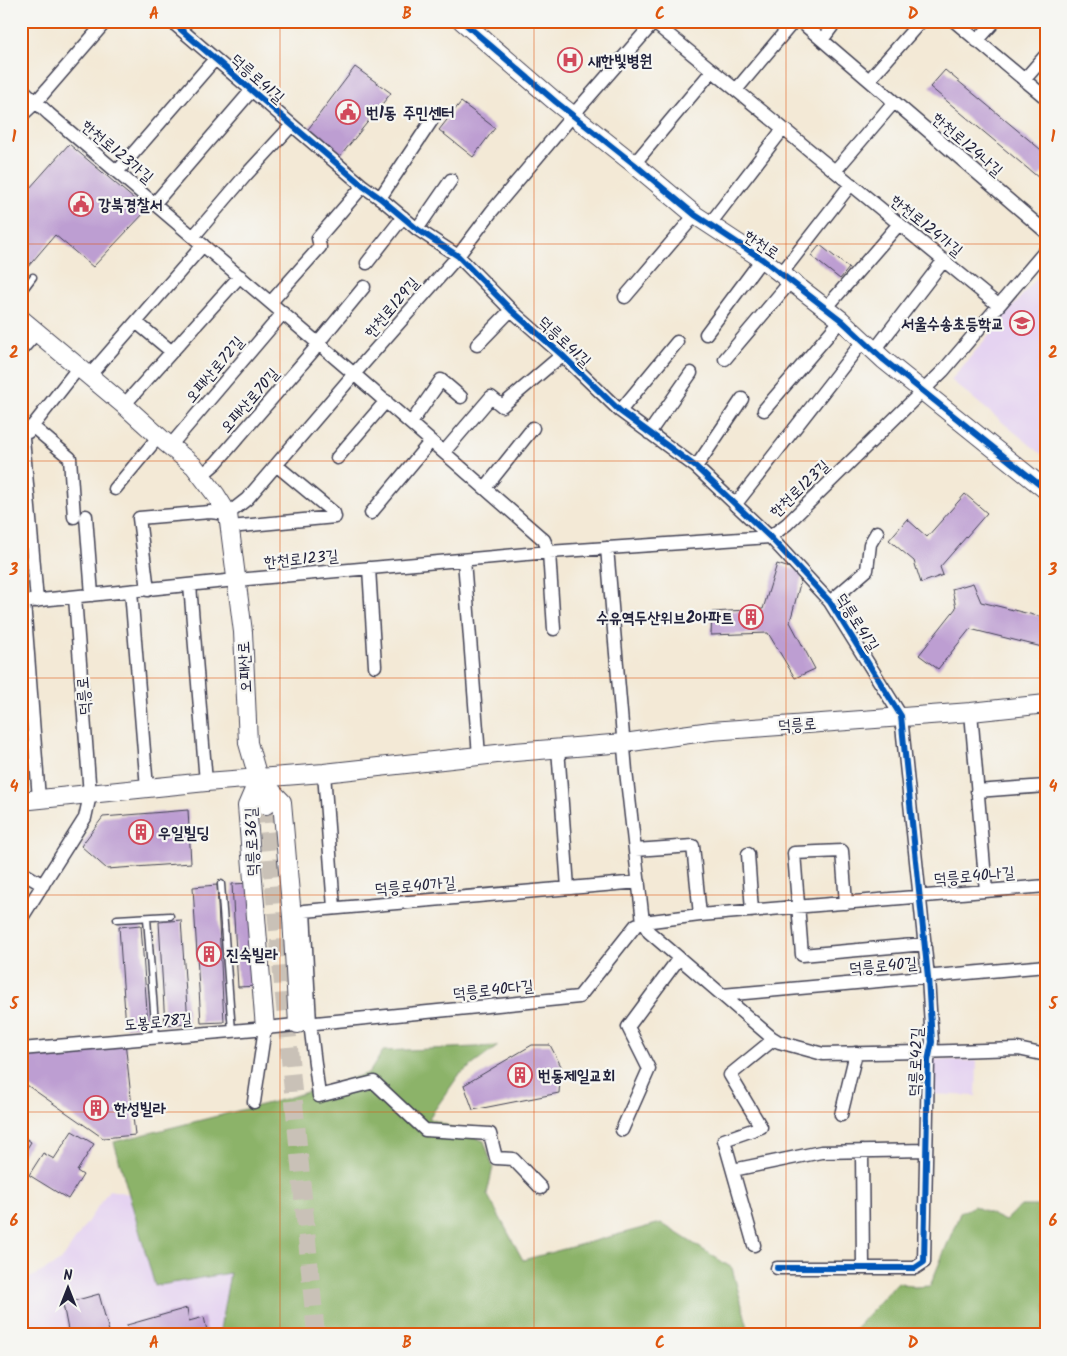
<svg xmlns="http://www.w3.org/2000/svg" width="1067" height="1356" font-family="Kalam,'Poor Story',sans-serif">
	<style>
		.built { fill: #e5d3f1 }
		.forest { fill: #8cb369; stroke: #576a52 }
		.building { fill: #bd9ed2 }
		.lines { fill: none; stroke-linecap: round; stroke-linejoin: round }
		.secondary-tunnel { stroke: #c9c1b7; stroke-width: 18; stroke-dasharray: 18 9; stroke-linecap: butt }
		.lane-casing { stroke: #414052; stroke-width: 9 }
		.street-casing { stroke: #414052; stroke-width: 15 }
		.secondary-casing { stroke: #414052; stroke-width: 20 }
		.lane { stroke: #fff; stroke-width: 6 }
		.street { stroke: #fff; stroke-width: 12 }
		.secondary { stroke: #fff; stroke-width: 18 }
		.cycleway-casing { stroke: #f6f6f2; stroke-width: 9 }
		.cycleway { stroke: #0057b8; stroke-width: 6 }
		.grid { fill: none; stroke: #de560e; stroke-width: 1; stroke-opacity: 0.55 }
		.labels { text-anchor: middle; stroke-width: 4.5; stroke-linejoin: round; paint-order: stroke }
		.poi-label { font-size: 16px; font-weight: bold; fill: #22223b; stroke: #f6f6f2; text-anchor: start }
		.street-label { font-size: 16px; fill: #22223b; stroke: #f6f6f2 }
		.neatline { fill: none; stroke: #de560e; stroke-width: 2 }
		.grid-label { font-size: 16px; text-anchor: middle; font-weight: bold; fill: #de560e }
	</style>
	<rect width="100%" height="100%" fill="#f6f6f2"/>
	<filter id="ink" filterUnits="userSpaceOnUse"><feTurbulence type="fractalNoise" baseFrequency=".02" numOctaves="2"/><feDisplacementMap in="SourceGraphic" scale="10" xChannelSelector="R" yChannelSelector="G"/><feConvolveMatrix kernelMatrix="1 2 1 2 8 2 1 2 1" color-interpolation-filters="sRGB"/></filter>
	<filter id="wash" filterUnits="userSpaceOnUse"><feTurbulence type="fractalNoise" baseFrequency=".0096" numOctaves="4" result="noise"/><feDisplacementMap in="SourceGraphic" scale="20" xChannelSelector="R" yChannelSelector="G"/><feGaussianBlur stdDeviation="1.12" result="paint"/><feColorMatrix in="noise" values="0 0 0 0 0 0 0 0 0 0 0 0 0 0 0 0 0 1.4 0 .05"/><feComposite in="paint" operator="in"/></filter>
	<g filter="url(#wash)">
		<rect width="100%" height="100%" fill="#f3e9d6"/>
		<path class="built" d="M1046,267v191l-95,-78z
			M932,1059l45,2 -1,35 -45,-2z
			M109,1190l20,4 26,91 76,-12 -12,62h-198v-52l40,-22z"/>
		<path class="forest" d="M498,1046l-39,29 -30,43 55,23 9,26 -6,27 36,66 138,-37 71,45 18,67h-531l11,-62 -75,13 -41,-144 167,-42 88,-27 14,-22z
			M974,1206l31,15 16,-15h25v129h-197l49,-53 16,5 16,-1 30,-73z"/>
		<g id="blocks">
			<path class="building" d="M355,67l36,26 -53,66 -32,-27z
				M945,70l101,84v15l-7,9 -109,-91z
				M461,102l34,26 -22,29 -34,-27z
				M69,144l78,66 -54,57 -38,-32 -34,40v-77z
				M820,245l29,23 -9,11 -29,-23z
				M965,494l22,19 -47,54 3,8 -22,8 -7,-22 -25,-21 18,-21 20,18z
				M777,564l26,8 -13,50 25,47 -20,9 -27,-45 -57,2 1,-23 51,-3z
				M973,583l8,19 65,16v30l-76,-19 -32,40 -19,-14 37,-47 -4,-19z
				M188,810l3,53 -84,6 -26,-23 22,-29z
				M252,883l6,103 -20,1 -6,-103z
				M217,885l7,137 -23,1 -8,-136z
				M181,920l7,103 -23,2 -6,-103z
				M141,925l7,100 -22,2 -7,-100z
				M125,1041l10,94 -32,3 -82,-57v-28z
				M532,1045h18l11,21 -2,27 -86,17 -9,-25z
				M72,1131l22,13 -17,27 6,4 -15,24 -39,-24 14,-22 11,6z
				M21,1135l10,7 -10,16z
				M99,1294l11,41h-41l-6,-31z
				M187,1308l2,13 15,-4 4,18h-79l-2,-10z"/>
		</g>
	</g>
	<g filter="url(#ink)">
		<use href="#blocks" fill-opacity="0" stroke="#414052" stroke-width="1"/>
		<g class="lines">
			<path class="secondary-tunnel" d="M266,805l50,530"/>
			<defs>
				<path id="lane" d="M21,293l12,-16
					M221,884l11,147
					M147,918l9,119
					M117,919l53,-3"/>
				<path id="street" d="M171,21l192,165 17,12 37,31 41,27 53,54 51,45 58,56 76,56 74,70 60,65 71,114 27,261 4,65 -4,19 -4,201 -9,6h-138
					M652,21l346,284
					M800,21l246,211
					M954,21l92,77
					M822,40l14,-19
					M977,41l18,-20
					M869,80l52,-59
					M1024,80l22,-25
					M21,88l28,26 305,260 190,166 5,12 5,77
					M736,90l58,-69
					M21,116l15,-14 70,-81
					M634,164l78,-93
					M835,171l59,-69
					M117,172l98,-113
					M380,198l52,-78
					M154,204l98,-114
					M709,225l74,-96
					M417,229l34,-49
					M193,237l52,-61 47,-51
					M367,263l36,-46
					M781,274l70,-90
					M625,297l70,-82
					M271,302l49,-55 -2,-9 45,-52
					M826,308l73,-84
					M136,322l36,30
					M706,334l56,-75
					M477,345l34,-35
					M21,350l16,-18
					M874,351l70,-91
					M725,359l66,-78
					M89,376l114,-131
					M124,405l116,-129
					M764,410l77,-90
					M620,411l57,-69
					M411,423l30,-43 20,17
					M32,426l38,32 4,59
					M28,432l51,-65
					M649,433l42,-60
					M23,438l14,163
					M170,446l113,-133
					M444,452l47,-55 11,9 60,-51
					M337,458l49,-57
					M696,467l46,-68
					M201,476l15,-13 97,-112 5,-8 46,-56
					M485,488l48,-60
					M115,489l44,-53
					M735,505l128,-164
					M371,513l60,-72
					M86,516l6,79
					M230,527l105,-10 -1,-4 -58,-48
					M607,548l19,223 17,151 6,10 122,105 8,5 44,12 97,-2 98,-3 28,6
					M464,560l15,196
					M369,568l6,98
					M190,585l16,197
					M148,590l-9,-72 71,-6 18,2 19,-15 107,-125 104,-118 34,-45 81,-96 82,-94
					M131,591l16,197
					M21,602l215,-22 313,-28 221,-15 17,-13 156,-153 103,-121
					M24,602l15,197
					M830,602l37,-32 3,-26 7,-12
					M971,712l15,179
					M558,748l10,140
					M324,773l10,135
					M977,791l69,-5
					M635,850l58,-4 7,69
					M748,854l4,57
					M21,872l22,13
					M846,903l-4,-52 -48,2 8,102 123,-11
					M21,919l64,-101 5,-23 -15,-198
					M722,995l324,-29
					M21,1049l234,-20 324,-32 57,-72 7,-3 57,-7 346,-29
					M254,1102l11,-74
					M841,1115l15,-62
					M622,1130l27,-61 -21,-42 51,-69
					M862,1151l1,117
					M733,1170l88,-18 105,-2
					M541,1188l-28,-29 -17,-1 -6,-24 -65,-4 -51,-48 -55,14 -9,-73 -6,-112 335,-29
					M754,1245l-30,-105 37,-13 -31,-52 44,-36"/>
				<path id="secondary" d="M462,21l94,81 78,62 61,51 67,44 79,61 43,40 162,130
					M21,319l103,86 42,38 28,23 22,29 12,19 15,118 5,111 18,62
					M259,778l-12,28 18,222
					M261,780l21,22 10,115 6,107
					M21,801l185,-19 118,-9 191,-21 109,-9 87,-12 260,-19 75,-8"/>
			</defs>
			<use href="#lane" class="lane-casing"/>
			<use href="#street" class="street-casing"/>
			<use href="#secondary" class="secondary-casing"/>
			<use href="#lane" class="lane"/>
			<use href="#street" class="street"/>
			<use href="#secondary" class="secondary"/>
			<defs>
				<path id="cycleway" d="M171,21l192,165 17,12 37,31 41,27 53,54 51,45 58,56 76,56 74,70 60,65 71,114 27,261 4,65 -4,19 -4,201 -9,6h-138
					M462,21l94,81 78,62 61,51 67,44 79,61 43,40 162,130"/>
			</defs>
			<use href="#cycleway" class="cycleway-casing"/>
			<use href="#cycleway" class="cycleway"/>
		</g>
	</g>
	<path class="grid" d="M280,21v1314M534,21v1314M786,21v1314M21,244h1025M21,461h1025M21,678h1025M21,895h1025M21,1112h1025"/>
	<defs>
		<symbol id="hospital-ring" viewBox="-11 -11 22 22"><circle r="9.5" fill="#f6f6f2" stroke="#d1495b" stroke-width="1.5"/><path d="M-5-5h3v3.5h4V-5h3V5h-3V1.5h-4V5h-3Z" fill="#d1495b"/></symbol>
		<symbol id="civic-ring" viewBox="-11 -11 22 22"><circle r="9.5" fill="#f6f6f2" stroke="#d1495b" stroke-width="1.5"/><path d="M-.6-6.5H3V-4.5H.6V-3L4-1V1h2V6H-6V1h2V-1L-.6-3ZM-1.2 2.5V6h2.4V2.5Z" fill="#d1495b"/></symbol>
		<symbol id="school-ring" viewBox="-11 -11 22 22"><circle r="9.5" fill="#f6f6f2" stroke="#d1495b" stroke-width="1.5"/><path d="M0-5L7-2L0 1L-7-2ZM-4 1L0 2.5L4 1V4Q0 6-4 4Z" fill="#d1495b"/></symbol>
		<symbol id="building-ring" viewBox="-11 -11 22 22"><circle r="9.5" fill="#f6f6f2" stroke="#d1495b" stroke-width="1.5"/><path d="M-4-6H4V6H1V3H-1V6H-4ZM-2.5-4.3h1.7v1.8h-1.7ZM.8-4.3h1.7v1.8H.8ZM-2.5-1h1.7V.8h-1.7ZM.8-1h1.7V.8H.8Z" fill="#d1495b"/></symbol>
	</defs>
	<g fill-rule="evenodd">
		<use href="#hospital-ring" x="556" y="46" width="28" height="28"/>
		<use href="#civic-ring" x="334" y="98" width="28" height="28"/>
		<use href="#civic-ring" x="67" y="190" width="28" height="28"/>
		<use href="#school-ring" x="1008" y="309" width="28" height="28"/>
		<use href="#building-ring" x="737" y="603" width="28" height="28"/>
		<use href="#building-ring" x="127" y="818" width="28" height="28"/>
		<use href="#building-ring" x="195" y="940" width="28" height="28"/>
		<use href="#building-ring" x="506" y="1061" width="28" height="28"/>
		<use href="#building-ring" x="82" y="1094" width="28" height="28"/>
	</g>
	<g class="labels">
		<g class="poi-label">
			<text x="588" y="66">새한빛병원</text>
			<text x="366" y="118">번1동 주민센터</text>
			<text x="98" y="210">강북경찰서</text>
			<text x="1004" y="329" text-anchor="end">서울수송초등학교</text>
			<text x="734" y="623" text-anchor="end">수유역두산위브2아파트</text>
			<text x="158" y="838">우일빌딩</text>
			<text x="226" y="960">진숙빌라</text>
			<text x="538" y="1081">번동제일교회</text>
			<text x="114" y="1114">한성빌라</text>
		</g>
		<g class="street-label">
			<text transform="translate(258 78) rotate(41)" y="6">덕릉로41길</text>
			<text transform="translate(968 144) rotate(41)" y="6">한천로124나길</text>
			<text transform="translate(118 151) rotate(40)" y="6">한천로123가길</text>
			<text transform="translate(927 225) rotate(39)" y="6">한천로124가길</text>
			<text transform="translate(762 244) rotate(34)" y="6">한천로</text>
			<text transform="translate(391 307) rotate(-49)" y="6">한천로129길</text>
			<text transform="translate(565 341) rotate(43)" y="6">덕릉로41길</text>
			<text transform="translate(214 369) rotate(-50)" y="6">오패산로72길</text>
			<text transform="translate(249 400) rotate(-49)" y="6">오패산로70길</text>
			<text transform="translate(799 488) rotate(-43)" y="6">한천로123길</text>
			<text transform="translate(301 558) rotate(-5)" y="6">한천로123길</text>
			<text transform="translate(858 622) rotate(57)" y="6">덕릉로41길</text>
			<text transform="translate(244 667) rotate(-93)" y="6">오패산로</text>
			<text transform="translate(83 696) rotate(-95)" y="6">덕릉로</text>
			<text transform="translate(797 724) rotate(-4)" y="6">덕릉로</text>
			<text transform="translate(251 842) rotate(-92)" y="6">덕릉로36길</text>
			<text transform="translate(974 875) rotate(-5)" y="6">덕릉로40나길</text>
			<text transform="translate(415 885) rotate(-5)" y="6">덕릉로40가길</text>
			<text transform="translate(883 965) rotate(-5)" y="6">덕릉로40길</text>
			<text transform="translate(493 989) rotate(-6)" y="6">덕릉로40다길</text>
			<text transform="translate(158 1021) rotate(-5)" y="6">도봉로78길</text>
			<text transform="translate(915 1062) rotate(-88)" y="6">덕릉로42길</text>
		</g>
	</g>
	<rect width="1067" height="1356" fill="none" stroke="#f6f6f2" stroke-width="55"/>
	<g transform="translate(68 1288)" stroke="#f6f6f2" stroke-width="4" paint-order="stroke">
	<path d="M0-4L9 19L0 12L-9 19Z" fill="#22223b"/>
	<text y="-8" font-size="14" font-weight="bold" text-anchor="middle" fill="#22223b">N</text>
	</g>
	<rect x="28" y="28" width="1012" height="1300" class="neatline"/>
	<g class="grid-label">
		<text x="154" y="19">A</text>
		<text x="407" y="19">B</text>
		<text x="660" y="19">C</text>
		<text x="913" y="19">D</text>
		<text x="14" y="142">1</text>
		<text x="1053" y="142">1</text>
		<text x="14" y="358">2</text>
		<text x="1053" y="358">2</text>
		<text x="14" y="575">3</text>
		<text x="1053" y="575">3</text>
		<text x="14" y="792">4</text>
		<text x="1053" y="792">4</text>
		<text x="14" y="1009">5</text>
		<text x="1053" y="1009">5</text>
		<text x="14" y="1226">6</text>
		<text x="1053" y="1226">6</text>
		<text x="154" y="1348">A</text>
		<text x="407" y="1348">B</text>
		<text x="660" y="1348">C</text>
		<text x="913" y="1348">D</text>
	</g>
</svg>
